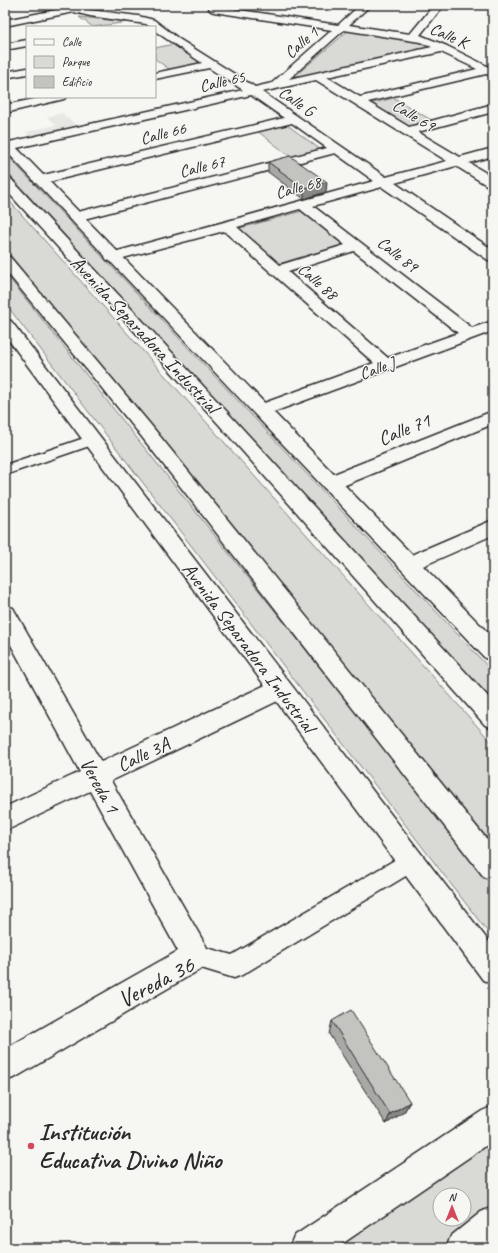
<svg xmlns="http://www.w3.org/2000/svg" width="498" height="1253" font-family="Caveat,sans-serif">
	<style>
		.built { fill: #e7e7e3 }
		.green { fill: #d9d9d5; stroke: #828280; fill-rule: evenodd }
		.lines { fill: none; stroke-linecap: round; stroke-linejoin: round }
		.pedestrian-casing { stroke: #2b2b2b; stroke-width: 3 }
		.minor-casing { stroke: #2b2b2b; stroke-width: 3 }
		.tertiary-casing { stroke: #2b2b2b; stroke-width: 3 }
		.secondary-casing { stroke: #2b2b2b; stroke-width: 3 }
		.pedestrian { fill: #f6f6f2; fill-rule: evenodd }
		.minor { fill: #f6f6f2; fill-rule: evenodd }
		.tertiary { fill: #f6f6f2; fill-rule: evenodd }
		.secondary { fill: #f6f6f2; fill-rule: evenodd }
		.wall { fill: #a8a8a5; stroke: #2b2b2b }
		.shaded-wall { fill: #888886; stroke: #2b2b2b }
		.building { fill: #c3c3c0; stroke: #2b2b2b }
		.poi-dot { fill: #d1495b; stroke: #f6f6f2; stroke-width: 1.5 }
		.labels { text-anchor: middle; stroke-width: 3; stroke-linejoin: round; paint-order: stroke }
		.far-street-label { font-size: 17px; fill: #2b2b2b; stroke: #f6f6f2 }
		.street-label { font-size: 20px; fill: #2b2b2b; stroke: #f6f6f2 }
		.near-street-label { font-size: 24px; fill: #2b2b2b; stroke: #f6f6f2 }
		.near-poi-label { font-size: 24px; font-weight: bold; fill: #2b2b2b; stroke: #f6f6f2; text-anchor: start }
	</style>
	<rect width="100%" height="100%" fill="#f6f6f2"/>
	<filter id="ink" filterUnits="userSpaceOnUse"><feTurbulence type="fractalNoise" baseFrequency=".025" numOctaves="2"/><feDisplacementMap in="SourceGraphic" scale="8" xChannelSelector="R" yChannelSelector="G"/><feConvolveMatrix kernelMatrix="1 2 1 2 8 2 1 2 1" color-interpolation-filters="sRGB"/></filter>
	<g filter="url(#ink)">
		<path class="built" d="M62,113l16,14 -46,11 -6,-6 30,-7 -9,-8z"/>
		<path class="green" d="M79,17l49,5 -35,5z
			M349,30l70,11 14,7 -144,33z
			M174,44l29,20 -31,7 -17,-12v-11z
			M394,98l39,23 -25,7 -39,-24z
			M286,124l35,26 -30,7 -35,-27z
			M5,153l488,519v31l-488,-533z
			M5,196l488,548v101l-488,-596z
			M302,211l43,33 -67,20 -41,-35z
			M5,273l488,611v55l-488,-636z
			M493,1127v81l-53,40h-114zM440,1195h24v24h-24z"/>
		<g class="lines">
			<defs>
				<path id="pedestrian" d="M93,435l5,2 2,3 -2,3 -93,32v-10z
					M412,851l7,3 3,7 -3,7 -177,107 -8,3 -46,-14 -3,-8 3,-8 8,-3 36,10 173,-101z"/>
				<path id="minor" d="M63,5h12l15,5 48,6 16,4 25,19 76,48 17,-4 60,-53 -118,-18 -3,-1 -2,-2 2,-2 3,-1 124,19 22,-20h11l-22,20 61,9 24,-29h10l-24,30 27,11 46,23v7l-7,-2 -118,28 41,25 84,-23v8l-75,20 42,25 33,-9v8l-24,7 24,14v10l-5,-1 -32,-20 -61,17 98,67v11l-5,-1 -106,-73 -69,19 159,122 21,-7v10l-225,83 -6,1 -6,-1 -3,-4 3,-4 118,-43 -150,-132 -112,30 -5,-1 -2,-3 2,-3 267,-73 -39,-28 -255,67 -5,1 -5,-1 -2,-3 2,-3 257,-66 -35,-25 -252,61 -5,-1 -2,-3 2,-3 249,-59 -33,-23 -243,55 -3,-1v-6l238,-53 -34,-22 -54,11v-6l47,-10 -47,-32v-4h-5l-4,-3 -56,-8 -16,-4 -69,14v-6l61,-12zM344,30l76,12 12,5 -143,32zM441,52l36,17 -117,28 -33,-20zM316,80l131,81 -61,16 -124,-85zM300,209l45,36 -65,20 -43,-38zM354,251l104,82 -70,25 -100,-86z
					M27,40v6l-22,4v-6z
					M27,68v6l-22,4v-6z
					M44,97h22l-2,2 -59,14v-8z
					M493,411v13l-155,64 -7,1 -7,-1 -3,-5 3,-5z
					M493,520v15l-77,34 -7,3 -7,-3 -3,-5 3,-5z
					M5,606l8,2 88,154 171,-80 8,-2 8,2 4,7 -4,7 -177,85 95,165 4,10 -4,10 -190,111 -11,4v-32l173,-98 -88,-160 -85,40v-24l75,-35 -75,-138z"/>
				<path id="tertiary" d="M5,139l4,1 484,498v23l-8,-3 -480,-508z
					M5,319l6,2 482,626v37l-10,-4 -478,-645z
					M493,1106v35l-157,107h-47l5,-12 188,-125z
					M493,1207v39l-3,2h-44l5,-12 30,-24z"/>
				<path id="secondary" d="M5,177l5,1 208,224 275,300v26l-8,-3 -279,-315 -201,-221z
					M5,256l5,1 140,167 343,423v33l-9,-3 -346,-445 -133,-162z"/>
			</defs>
			<use href="#pedestrian" class="pedestrian-casing"/>
			<use href="#minor" class="minor-casing"/>
			<use href="#tertiary" class="tertiary-casing"/>
			<use href="#secondary" class="secondary-casing"/>
			<use href="#pedestrian" class="pedestrian"/>
			<use href="#minor" class="minor"/>
			<use href="#tertiary" class="tertiary"/>
			<use href="#secondary" class="secondary"/>
		</g>
		<path class="wall" d="M268,162l58,30 -22,7 -36,-27z
			M332,1021l78,81 -6,10 -18,12 -57,-90z"/>
		<path class="shaded-wall" d="M327,182l-1,10 -22,7v-11z
			M410,1102l-6,10 -18,12 4,-10z"/>
		<path class="building" d="M290,156l37,26 -23,6 -36,-26z
			M351,1010l59,92 -20,12 -58,-93z"/>
	</g>
	<circle class="poi-dot" cx="31" cy="1146" r="4"/>
	<g class="labels">
		<g class="far-street-label">
			<text transform="translate(449 35) rotate(24)" y="6">Calle K</text>
			<text transform="translate(301 42) rotate(-41)" y="6">Calle 1</text>
			<text transform="translate(222 81) rotate(-13)" y="6">Calle 65</text>
			<text transform="translate(297 101) rotate(35)" y="6">Calle G</text>
			<text transform="translate(414 115) rotate(31)" y="6">Calle 69</text>
			<text transform="translate(163 133) rotate(-14)" y="6">Calle 66</text>
			<text transform="translate(202 166) rotate(-14)" y="6">Calle 67</text>
			<text transform="translate(298 187) rotate(-15)" y="6">Calle 68</text>
			<text transform="translate(398 254) rotate(38)" y="6">Calle 89</text>
			<text transform="translate(318 281) rotate(41)" y="6">Calle 88</text>
			<text transform="translate(377 368) rotate(-20)" y="6">Calle J</text>
		</g>
		<g class="street-label">
			<text transform="translate(145 334) rotate(47)" y="7">Avenida Separadora Industrial</text>
			<text transform="translate(404 429) rotate(-22)" y="7">Calle 71</text>
			<text transform="translate(249 647) rotate(53)" y="7">Avenida Separadora Industrial</text>
			<text transform="translate(143 754) rotate(-25)" y="7">Calle 3A</text>
			<text transform="translate(100 785) rotate(61)" y="7">Vereda 1</text>
		</g>
		<g class="near-street-label">
			<text transform="translate(156 982) rotate(-28)" y="8">Vereda 36</text>
		</g>
		<g class="near-poi-label">
			<text x="39" y="1140">Institución<tspan x="39" dy="28">Educativa Divino Niño</tspan></text>
		</g>
	</g>
	<rect width="498" height="1253" fill="none" stroke="#f6f6f2" stroke-width="20"/>
	<rect x="10" y="10" width="478" height="1233" fill="none" stroke="#2b2b2b" stroke-width="1.5" filter="url(#ink)"/>
	<rect x="26" y="26" width="130" height="72" fill="#f6f6f2" stroke="#a5a5a2"/>
	<rect x="34" y="39" width="20" height="6" fill="#f6f6f2" stroke="#a5a5a2"/>
	<text x="62" y="46" font-size="12" fill="#2b2b2b">Calle</text>
	<rect x="34" y="56" width="20" height="12" fill="#d9d9d5" stroke="#a5a5a2"/>
	<text x="62" y="66" font-size="12" fill="#2b2b2b">Parque</text>
	<rect x="34" y="76" width="20" height="12" fill="#c3c3c0" stroke="#a5a5a2"/>
	<text x="62" y="86" font-size="12" fill="#2b2b2b">Edificio</text>
	<g transform="translate(452 1207)"><circle r="19" fill="#f6f6f2" stroke="#a5a5a2"/>
	<path d="M0-3L7 15L0 10L-7 15Z" fill="#d1495b"/>
	<text y="-6" font-size="11" font-weight="bold" text-anchor="middle" fill="#2b2b2b">N</text>
	</g>
</svg>
